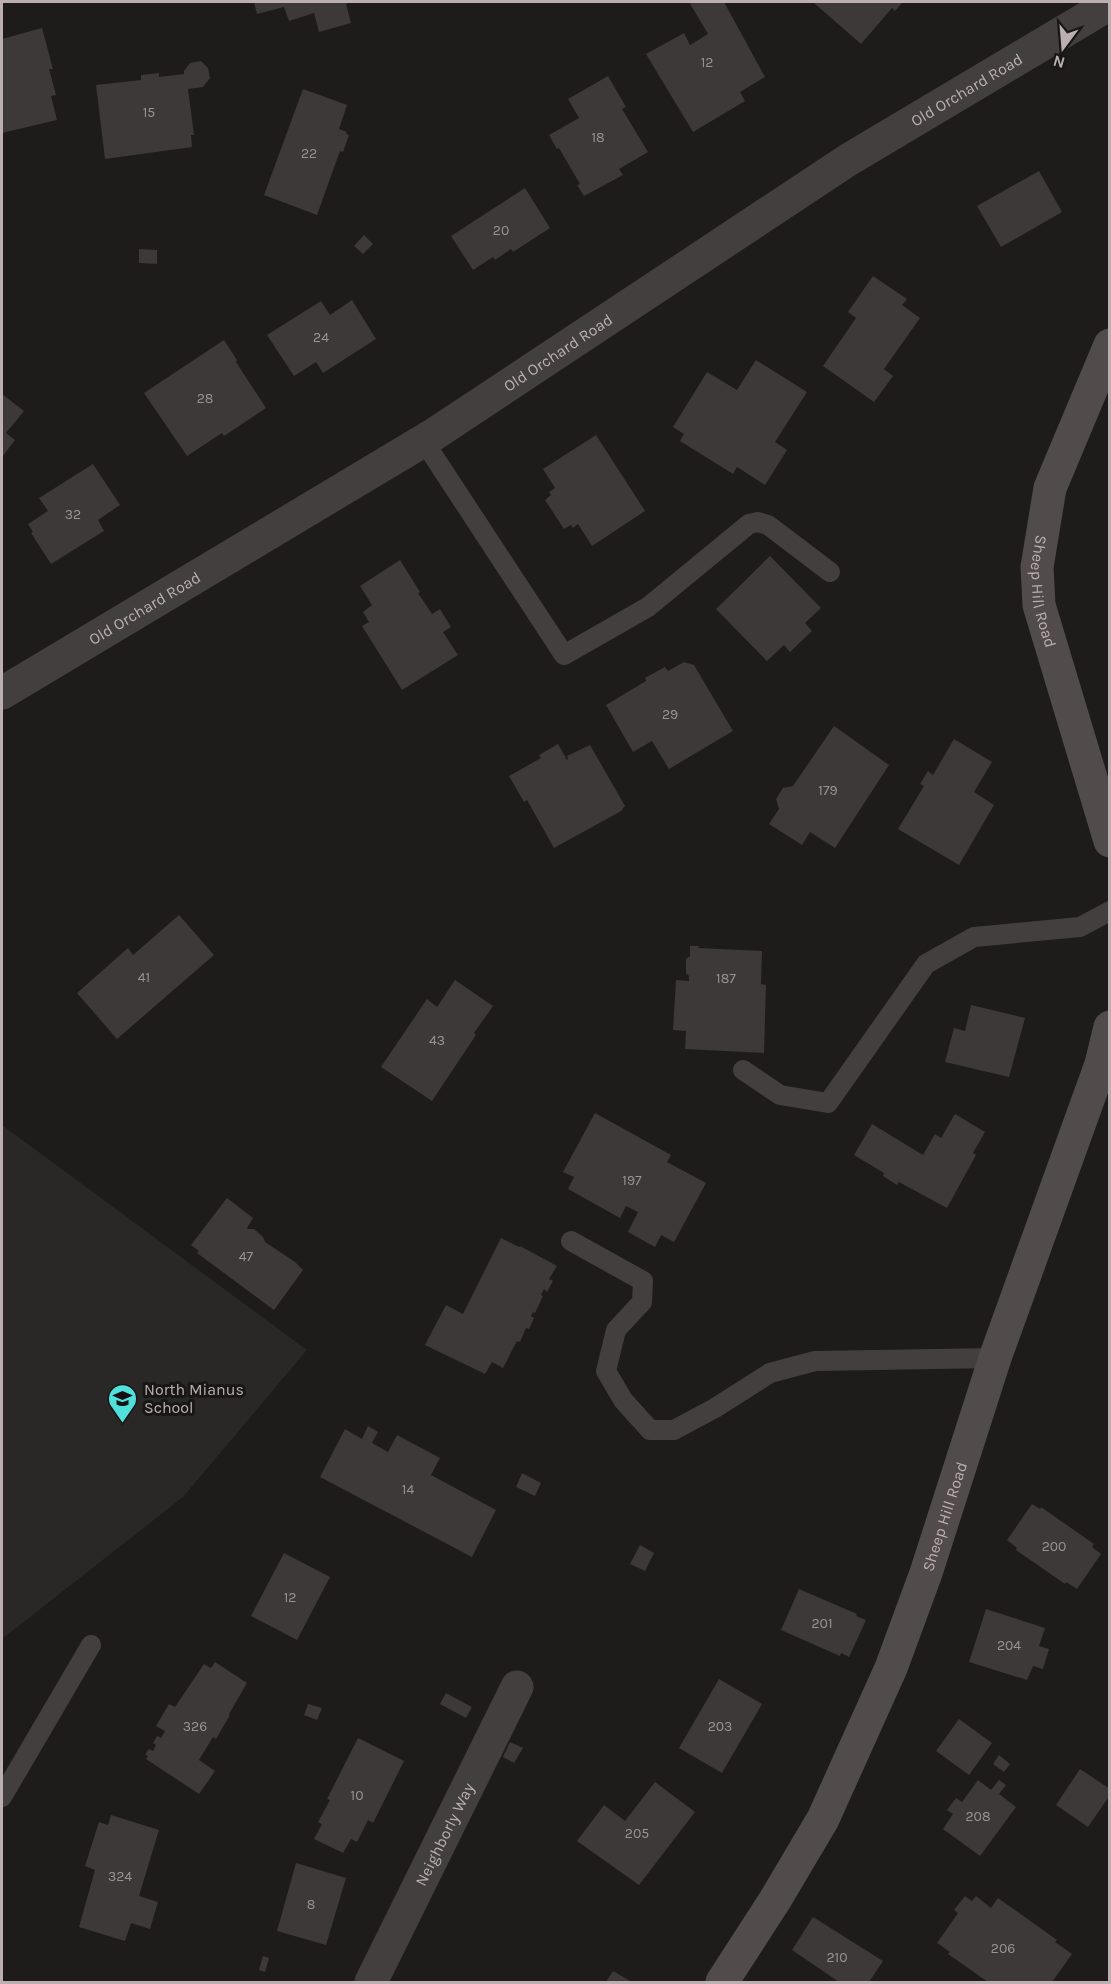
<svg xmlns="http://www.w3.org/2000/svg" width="1111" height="1984" font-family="Karla,sans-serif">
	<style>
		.built { fill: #2a2827 }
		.building { fill: #3c3938 }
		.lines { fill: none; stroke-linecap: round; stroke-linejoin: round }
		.lane { stroke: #433f3e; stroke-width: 20 }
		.street { stroke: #433f3e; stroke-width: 33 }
		.secondary { stroke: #514b4b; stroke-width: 33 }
		.labels { text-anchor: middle; stroke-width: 6; stroke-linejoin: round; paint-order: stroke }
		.number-label { font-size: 14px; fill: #9b9291 }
		.street-label { font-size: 16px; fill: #bbafaf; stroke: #181716 }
		.poi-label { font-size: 16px; fill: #bbafaf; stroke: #181716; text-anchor: start }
	</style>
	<rect width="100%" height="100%" fill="#1d1c1b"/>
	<path class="built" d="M2,1125l305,225 -124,147 -181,142z"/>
	<path class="building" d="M254,2h95v1l-3,1 5,19 -32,9 -5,-19 -25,8 -5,-14 -27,7z
		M689,2h35l41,75 -25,15 5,9 -52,31 -47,-78 38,-21 6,12 18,-11z
		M815,2h88l-8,9 -3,-3 -31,36 -47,-41z
		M42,28l11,41h-4l7,26 -5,1 6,24 -55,13v-94z
		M201,61l7,7 2,10 -7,9 -15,2 6,46h-3l1,12 -87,12 -9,-74 45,-5v-5l18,-2v4l25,-3v-3l6,-8z
		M608,76l18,31 -4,2 26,43 -29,17 4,6 -39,21 -7,-11 3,-1 -21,-36 -2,1 -8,-14 30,-17 -11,-19z
		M303,89l44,16 -8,24 8,3 -1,2 3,1 -6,17 -3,-1 -23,64 -53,-20z
		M1039,171l23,41 -61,35 -24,-41z
		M525,188l25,40 -37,24 -2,-3 -16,11 -2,-3 -20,13 -22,-34z
		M364,235l9,9 -10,10 -9,-8z
		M139,249l18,1v14l-18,-1z
		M873,276l34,23 -5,6 18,13 -36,51 9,7 -19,26 -51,-36 33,-48 -8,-6z
		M352,300l24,39 -53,34 -7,-11 -22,14 -27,-41 54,-34 9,14z
		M224,340l13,20 -1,2 30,46 -42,28 -2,-3 -35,23 -43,-63z
		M756,360l51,32 -32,50 12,8 -22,35 -28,-18 -4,7 -53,-33 4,-7 -11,-7 34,-55 30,18z
		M2,394l22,17 -18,22 9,7 -13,17z
		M596,435l49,76 -53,35 -14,-22 -5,4 -2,-3 -7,4 -19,-29 6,-5 -2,-3 6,-4 -12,-19z
		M93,464l27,41 -22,15 6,11 -53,33 -20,-31 2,-1 -5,-8 20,-13 -9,-13z
		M770,556l51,52 -16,15 7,8 -22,21 -6,-7 -17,16 -51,-52z
		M400,560l20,32 -2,1 14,21 8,-5 11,18 -8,5 15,23 -56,35 -40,-64 7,-4 -6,-10 9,-7 -12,-19z
		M684,662l10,3 39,66 -64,38 -17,-28 -19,11 -27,-47 40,-24 -1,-3 20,-11 3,4z
		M834,726l55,39 -54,83 -25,-16 -8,13 -33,-21 10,-15 -3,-10 7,-11 10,-2z
		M954,739l38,23 -18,30 20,13 -35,60 -61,-36 26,-43 -4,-2 8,-13 5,4z
		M558,744l9,16 1,-1 -1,-3 23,-11 35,61 -3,3 1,1 -69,38 -27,-48 -3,2 -15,-26 32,-18 -2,-3z
		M179,915l35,40 -97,84 -40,-46 51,-45 5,7z
		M690,946h9l-1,2 64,3 -1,33 5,1 -2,68 -79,-4 1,-18 -13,-1 3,-50 13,1v-5l-3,-3v-14l4,-3z
		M455,980l38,26 -19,27 2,2 -44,66 -51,-34 46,-68 10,8z
		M971,1005l54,13 -16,59 -64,-15 9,-34 11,3z
		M595,1113l76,42 -4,7 39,21 -32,59 -13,-7 -6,12 -27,-15 10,-20 -12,-6 -6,12 -52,-29 6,-12 -11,-5z
		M955,1114l30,18 -12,21 3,2 -29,53 -48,-26 -2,3 -14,-9 1,-3 -30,-18 18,-31 51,31 12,-21 6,4z
		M227,1198l26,20 -6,10 1,1h6l9,8 2,5 30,20 8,8 -29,40 -77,-57 2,-2 -8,-6z
		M501,1238l18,9 1,-1 37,20 -8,13 4,2 -6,11 -3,-3 -3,6 2,1 -8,17 -2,-1 -2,4 3,2 -5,11 -3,-1 -6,14 -3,-1 -14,27 -11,-6 -7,12 -60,-29 21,-40 17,9z
		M368,1426l10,6 -6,11 16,9 9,-17 43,23 -9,17 65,35 -24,47 -152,-80 25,-48 17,10z
		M522,1473l19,10 -6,13 -19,-9z
		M1032,1504l8,5 1,-2 53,37 -2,3 9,7 -24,35 -11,-7 -1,2 -49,-34 1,-2 -10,-8z
		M640,1545l14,8 -9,18 -15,-7z
		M284,1553l46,24 -33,63 -46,-24z
		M799,1589l58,25 -1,2 10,4 -17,37 -8,-4 -1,3 -59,-26z
		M986,1609l59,19 -6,18 10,3 -6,20 -10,-3 -6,14 -58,-18z
		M215,1662l32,21 -18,31 1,1 -14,24 -3,-2 -14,23 16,11 -16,23 -53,-35 2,-3 -3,-1 4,-6 4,2 3,-6 -3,-2 4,-7 4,2 4,-7 -9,-5 13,-22 6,3 29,-43 7,4z
		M719,1679l43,25 -40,69 -43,-25z
		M446,1693l26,14 -6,11 -26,-14z
		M308,1704l14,4 -5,12 -13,-5z
		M959,1719l33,24 -23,32 -33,-24z
		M358,1738l46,23 -31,62 -5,-3 -11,22 -6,-3 -8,14 -29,-14 8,-15 -4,-2 12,-22 -3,-1z
		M510,1742l13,6 -9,15 -11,-6z
		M999,1755l11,9 -6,8 -11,-8z
		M1080,1769l30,20v6l-22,32 -32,-22z
		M978,1780l13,10 8,-10 7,5 -7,9 17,13 -36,49 -37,-27 10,-15 -6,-4 9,-12 6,4z
		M655,1782l40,30 -56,73 -62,-44 27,-36 21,16z
		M111,1815l48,15 -20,66 19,6 -8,27 -19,-6 -6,18 -46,-14 16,-57 -10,-4 14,-44 9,3z
		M296,1863l50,15 -20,67 -49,-14z
		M965,1896l7,5 4,-5 15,12 7,-10 59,42 -2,2 17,12 -20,28h-64l-40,-28 2,-2 -13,-9 21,-30 -4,-3z
		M813,1917l70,44 -14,21h-30l-47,-32z
		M263,1956l6,2 -4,14 -6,-2z
		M613,1971l19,11h-26z"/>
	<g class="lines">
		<path class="lane" d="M423,440l141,215 84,-48 101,-83 9,-2 10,3 62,47
			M743,1070l37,25 48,8 98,-139 48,-27 106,-10 30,-16
			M571,1241l72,40 -1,21 -26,28 -10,41 17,29 27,30h24l41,-22 55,-35 45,-12 180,-3
			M2,1797l89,-152"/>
		<g class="street">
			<path id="s1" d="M2,693l431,-258 415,-275 262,-156"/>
			<path id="s2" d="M371,1982l146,-295"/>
		</g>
		<g class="secondary">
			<path id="s3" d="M1110,345l-60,143 -13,79 2,38 71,236"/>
			<path id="s4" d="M722,1982l53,-82 48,-81 68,-151 35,-95 69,-215 106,-294 9,-37"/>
		</g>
	</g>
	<defs>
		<symbol id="school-pin" viewBox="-11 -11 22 30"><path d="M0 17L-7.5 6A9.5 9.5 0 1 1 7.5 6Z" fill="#51dfdc" stroke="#181716"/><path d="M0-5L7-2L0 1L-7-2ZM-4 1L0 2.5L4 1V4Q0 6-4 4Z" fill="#111"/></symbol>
	</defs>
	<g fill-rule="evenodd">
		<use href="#school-pin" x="106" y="1382" width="33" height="45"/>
	</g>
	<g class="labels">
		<g class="number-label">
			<text x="707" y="67">12</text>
			<text x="149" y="117">15</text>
			<text x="598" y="142">18</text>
			<text x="309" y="158">22</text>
			<text x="501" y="235">20</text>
			<text x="321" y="342">24</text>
			<text x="205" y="403">28</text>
			<text x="73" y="519">32</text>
			<text x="670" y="719">29</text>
			<text x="828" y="795">179</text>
			<text x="144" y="982">41</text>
			<text x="726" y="983">187</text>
			<text x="437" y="1045">43</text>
			<text x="632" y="1185">197</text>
			<text x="246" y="1261">47</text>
			<text x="408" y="1494">14</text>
			<text x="1054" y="1551">200</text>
			<text x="290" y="1602">12</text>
			<text x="822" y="1628">201</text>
			<text x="1009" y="1650">204</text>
			<text x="195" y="1731">326</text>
			<text x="720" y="1731">203</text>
			<text x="357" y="1800">10</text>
			<text x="978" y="1821">208</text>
			<text x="637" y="1838">205</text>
			<text x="120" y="1881">324</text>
			<text x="311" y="1909">8</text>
			<text x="1003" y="1953">206</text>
			<text x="837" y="1962">210</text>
		</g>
		<g class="street-label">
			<text dy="6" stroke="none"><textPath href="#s1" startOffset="1138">Old Orchard Road</textPath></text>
			<text dy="6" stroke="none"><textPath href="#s1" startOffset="652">Old Orchard Road</textPath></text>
			<text dy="6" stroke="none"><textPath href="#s3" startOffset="260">Sheep Hill Road</textPath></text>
			<text dy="6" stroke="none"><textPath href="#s1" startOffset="166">Old Orchard Road</textPath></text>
			<text dy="6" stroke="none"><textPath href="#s4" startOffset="518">Sheep Hill Road</textPath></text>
			<text dy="6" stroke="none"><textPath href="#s2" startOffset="165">Neighborly Way</textPath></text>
		</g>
		<g class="poi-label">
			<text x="144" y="1395">North Mianus<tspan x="144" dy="18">School</tspan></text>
		</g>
	</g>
	<rect width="1111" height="1984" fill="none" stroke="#bbafaf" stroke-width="6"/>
	<g transform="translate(1063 48) rotate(196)" stroke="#181716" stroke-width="4.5" paint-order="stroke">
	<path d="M0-4.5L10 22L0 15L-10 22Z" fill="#bbafaf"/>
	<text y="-9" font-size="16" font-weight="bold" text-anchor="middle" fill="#bbafaf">N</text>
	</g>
</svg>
